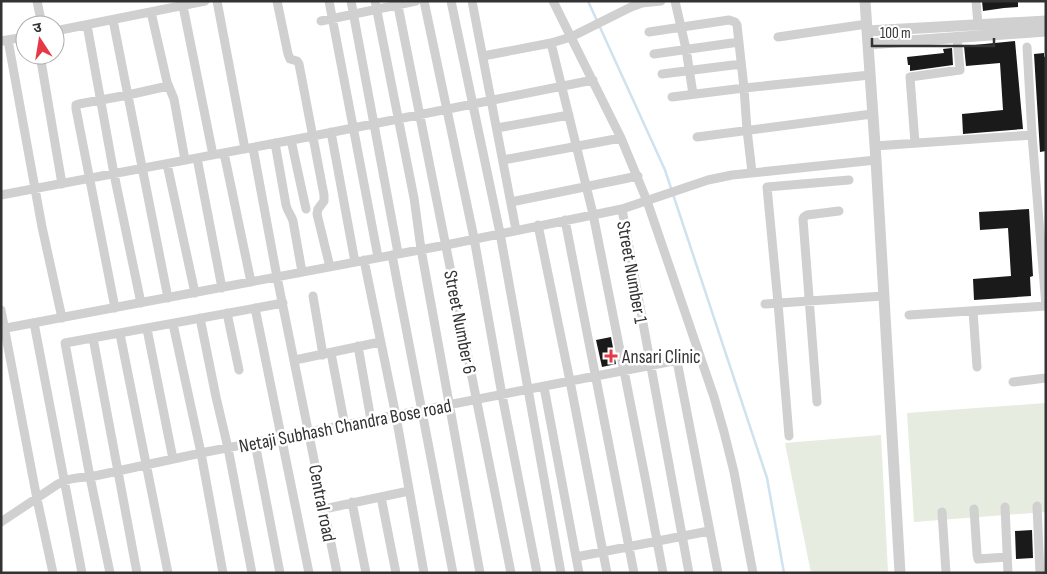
<svg xmlns="http://www.w3.org/2000/svg" width="1047" height="574" font-family="'Sofia Sans Condensed','Noto Sans Devanagari',sans-serif">
	<style>
		.green { fill: #e6ecdf }
		.lines { fill: none; stroke-linecap: round; stroke-linejoin: round }
		.stream { stroke: #cfe2ee; stroke-width: 2.5 }
		.building { fill: #1a1a1a }
		.minor { stroke: #d0d0d0; stroke-width: 9 }
		.tertiary { stroke: #d0d0d0; stroke-width: 11 }
		.poi-dot { fill: #e63946; stroke: #fff; stroke-width: 2 }
		.labels { text-anchor: middle; stroke-width: 5; stroke-linejoin: round; paint-order: stroke }
		.street-label { font-size: 19px; fill: #333; stroke: #fff }
		.poi-label { font-size: 19px; fill: #333; stroke: #fff; text-anchor: start }
	</style>
	<rect width="100%" height="100%" fill="#fff"/>
	<path class="green" d="M1046,403v109l-132,10 -7,-109z
		M881,435l7,138h-77l-26,-130z"/>
	<g class="lines">
		<path class="stream" d="M588,1l77,169 102,308 17,95"/>
	</g>
	<path class="building" d="M982,1h36v6l-14,1 -21,3z
		M1015,41l8,88 -60,5 -1,-20 41,-4 -3,-47 -34,3 -2,-20z
		M952,48l1,17 -43,6v-6h-2l-1,-8 37,-4 -1,-4z
		M1044,53v4l2,-1v95l-6,1 -6,-98z
		M1029,209l4,67 -3,1 1,19 -57,4 -1,-21 38,-3 -3,-48 -28,2 -1,-18z
		M611,337l5,27 -14,3 -6,-27z
		M1032,530l1,28 -17,1 -1,-28z"/>
	<g class="lines">
		<path class="minor" d="M37,1l5,24
			M217,1l28,148
			M277,1l11,53 2,5 7,2 2,3 25,131v6l-6,8 -1,5 13,53
			M329,1l49,256
			M351,1l47,252
			M375,1l39,197 7,51 59,324
			M397,1l114,572
			M424,1l50,237 28,157 35,178
			M451,1l49,232 61,340
			M472,1l44,229
			M553,1l68,137 26,63 67,196 10,35 10,40 19,101
			M675,1l11,48 7,45
			M976,1l2,24
			M183,6l30,149
			M151,12l16,70 7,17 11,61
			M113,20l55,278
			M321,21l95,-20
			M87,25l27,149 27,129
			M55,31l150,-30
			M649,32l80,-12 6,2 2,3 7,63 3,42 5,42
			M778,37l89,-13
			M8,40l34,187 20,91
			M1,41l24,-4
			M551,43l42,171 53,268 17,91
			M654,54l85,-12
			M40,55l22,129
			M483,56l68,-13 20,-6 60,-30 11,-4 19,-2
			M662,74l79,-10
			M672,97l72,-9 126,-13
			M497,128l72,-13
			M331,132l24,130
			M1032,135l14,171
			M697,137l175,-23
			M291,140l15,69
			M275,143l11,62c2,8 5,9 7,16l9,51
			M915,143l-5,-66 50,-7 -3,-32
			M875,146l157,-11 -5,-88
			M253,148l24,129 60,296
			M224,153l27,129
			M197,158l25,130
			M503,160l118,-22
			M167,164l28,129
			M1,195l312,-59 280,-56
			M511,202l127,-26
			M622,209l67,364
			M565,220l69,353
			M538,225l32,156 37,192
			M392,255l61,318
			M364,260l32,156 28,157
			M313,296l10,59
			M765,304l118,-8
			M115,308l-39,-199v-4l3,-1 49,-9 40,-9
			M255,308l54,265
			M1,310l36,189 16,74
			M973,311l4,56
			M227,313l12,57
			M909,315l137,-9
			M200,318l16,79 12,51 24,125
			M34,323l48,250
			M173,324l28,129 22,120
			M1,329l445,-84 176,-36 86,-29 24,-5 144,-15
			M147,329l26,130
			M120,334l48,239
			M93,338l44,235
			M358,346l13,74
			M331,353l14,73
			M295,360l85,-18
			M677,361l41,212
			M1013,382l33,-4
			M544,387l35,186
			M817,402l-14,-183 1,-2 3,-2 32,-4
			M789,436l-11,-133 -11,-116 82,-7
			M255,443l25,130
			M381,497l15,76
			M352,502l14,71
			M1037,506l3,67
			M1005,507l3,66
			M324,509l85,-18
			M974,509l3,45 1,5 29,-2
			M942,512l4,61
			M1,522l57,-38c10,-6 21,-7 32,-7l111,-24 498,-97
			M576,557l133,-26
			M110,573l-20,-96 -25,-134 218,-40"/>
		<path class="tertiary" d="M865,1l11,159 24,413
			M867,31l179,-10
			M868,44l178,-13"/>
	</g>
	<path class="poi-dot" d="M608.5 348.5h5v5h5v5h-5v5h-5v-5h-5v-5h5z"/>
	<g class="labels">
		<g class="street-label">
			<text transform="translate(633 272) rotate(80)" y="7">Street Number 1</text>
			<text transform="translate(461 322) rotate(79)" y="7">Street Number 6</text>
			<text transform="translate(345 425) rotate(-11)" y="7">Netaji Subhash Chandra Bose road</text>
			<text transform="translate(323 503) rotate(79)" y="7">Central road</text>
		</g>
		<g class="poi-label">
			<text x="622" y="363">Ansari Clinic</text>
		</g>
	</g>
	<rect width="1047" height="574" fill="none" stroke="#333333" stroke-width="5"/>
	<g transform="translate(40 40) rotate(348)"><circle r="24" fill="#ffffff" stroke="#adadad"/>
	<path d="M0-4L9 19L0 12L-9 19Z" fill="#e63946"/>
	<text y="-8" font-size="14" font-weight="bold" text-anchor="middle" fill="#333333">उ</text>
	</g>
	<path d="M872 38v8h122v-8" fill="none" stroke="#333333" stroke-width="2.5"/>
	<text x="880" y="38" font-size="15" fill="#333333" stroke="#ffffff" stroke-width="4" paint-order="stroke">100 m</text>
</svg>
